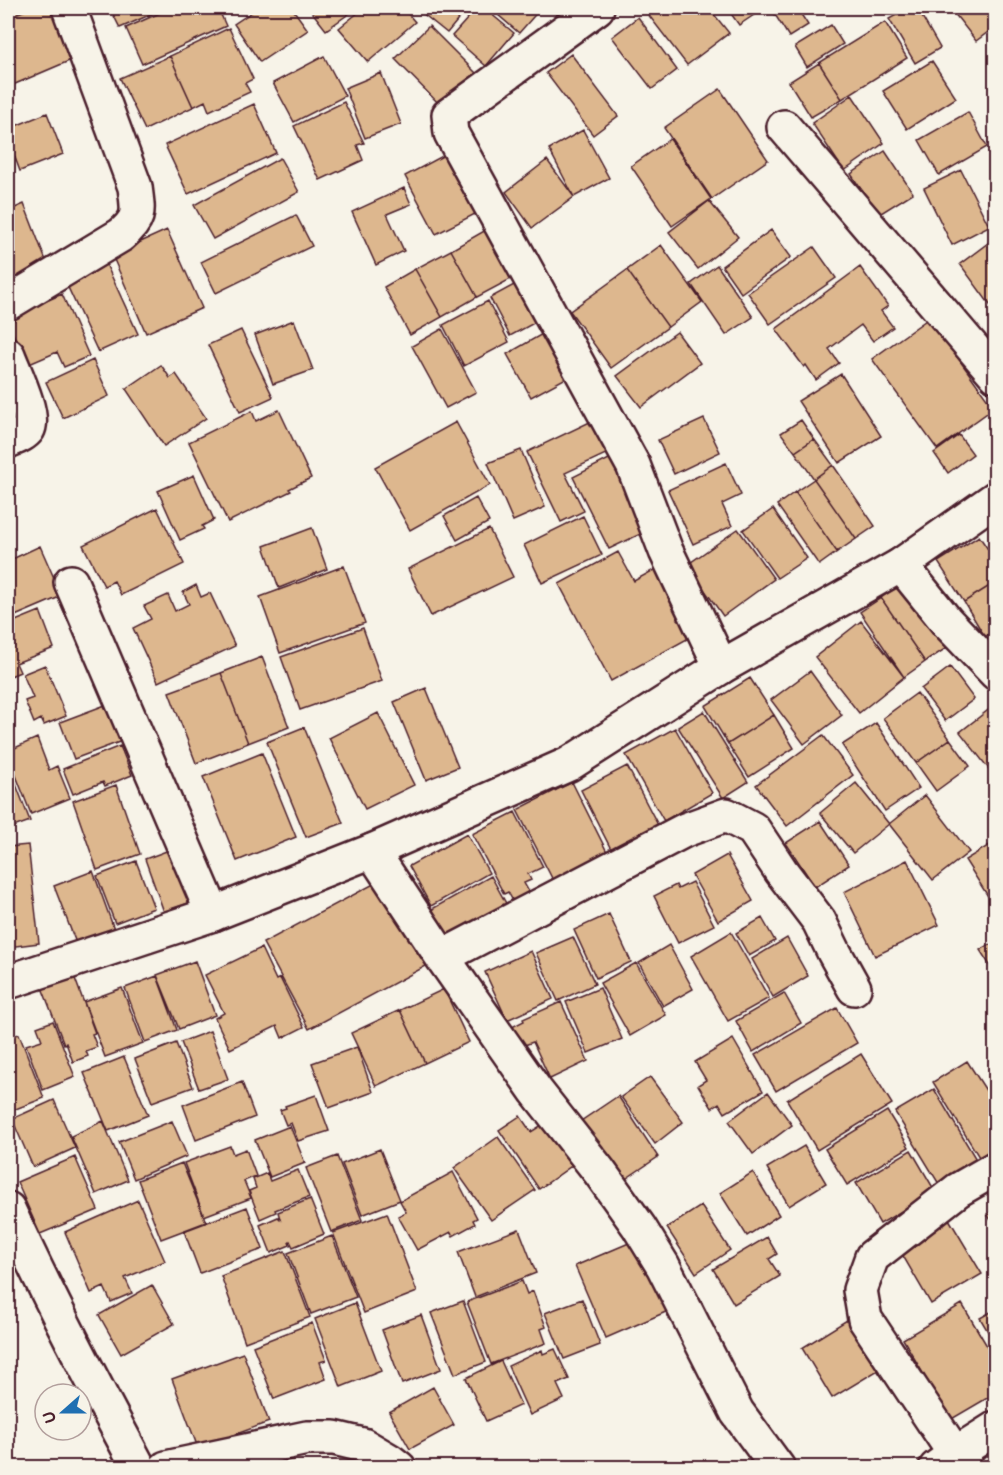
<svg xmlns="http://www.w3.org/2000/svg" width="1003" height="1475" font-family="'Balsamiq Sans',sans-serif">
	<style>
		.building { fill: #ddb78e; stroke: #4a1f2b; stroke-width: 1.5 }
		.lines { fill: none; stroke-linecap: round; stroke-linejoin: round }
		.minor-casing { stroke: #4a1f2b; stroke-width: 38 }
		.tertiary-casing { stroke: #4a1f2b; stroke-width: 38 }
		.minor { stroke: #f7f3e8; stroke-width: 33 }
		.tertiary { stroke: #f7f3e8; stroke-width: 33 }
	</style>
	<rect width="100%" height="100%" fill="#f7f3e8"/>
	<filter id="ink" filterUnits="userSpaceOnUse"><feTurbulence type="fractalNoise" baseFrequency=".0167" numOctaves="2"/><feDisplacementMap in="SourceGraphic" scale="12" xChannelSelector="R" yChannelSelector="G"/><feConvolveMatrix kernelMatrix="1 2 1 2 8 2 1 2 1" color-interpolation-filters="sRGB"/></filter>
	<g filter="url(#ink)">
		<path class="building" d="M8,8h8l2,5 13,-5h32l20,47 -75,32z
			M110,8h55l-45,20z
			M171,8h47l8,18 -84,38 -16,-36z
			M258,8h34l16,22 -48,32 -26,-38z
			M309,8h48l-31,22z
			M364,8h39l12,14 -47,40 -29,-34z
			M416,8h52l-21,25z
			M477,8h7l30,25 -28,33 -34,-30z
			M490,8h51l-22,25z
			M654,8h55l20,25 -42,32 -40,-52z
			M727,8h35l1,1 -24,16z
			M784,8h13l11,17 -19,12 -15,-24z
			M909,8h8l23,40 -25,15 -26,-44z
			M950,8h46v18l-20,15z
			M638,17l39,53 -25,19 -40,-52z
			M885,22l22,36 -65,41 -23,-36z
			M831,25l12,19 -36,23 -12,-20z
			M429,26l50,50 -34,34 -50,-51z
			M229,28l24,51 -8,4 5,9 -41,19 -4,-10 -12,6 -23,-51z
			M571,54l47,62 -25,19 -47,-62z
			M170,56l23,51 -48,23 -25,-52z
			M324,56l21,40 -51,26 -21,-39z
			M932,61l24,37 -49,31 -24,-38z
			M819,63l23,36 -31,18 -22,-35z
			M381,73l20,51 -36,14 -20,-50z
			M720,89l48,71 -56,39 -48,-71z
			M852,95l32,48 -40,28 -32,-48z
			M344,102l20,41 -7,2 6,15 -43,20 -26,-54z
			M254,104l22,49 -88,41 -23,-49z
			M968,112l19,35 -48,28 -20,-35z
			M47,113l16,41 -43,17 -12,-32v-10z
			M583,130l26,48 -35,19 -25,-48z
			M670,139l41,60 -39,27 -41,-60z
			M885,151l28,42 -35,22 -27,-41z
			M450,152l31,59 -45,23 -31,-58z
			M280,158l19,34 -86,47 -19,-34z
			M547,160l27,37 -42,31 -26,-36z
			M961,170l28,56 -37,19 -28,-57z
			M404,188l7,16 -24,10 17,37 -28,14 -24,-53z
			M709,201l29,36 -40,32 -29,-37z
			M24,204l26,67 -42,17v-77z
			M296,215l16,31 -96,47 -15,-31z
			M493,226l27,48 -43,23 -26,-47z
			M167,230l35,78 -56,25 -34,-78z
			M771,230l20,27 -50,36 -19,-27z
			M996,237v76l-36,-49z
			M661,245l41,57 -34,25 -41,-57z
			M814,247l22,31 -66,46 -22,-31z
			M451,250l26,47 -35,20 -27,-48z
			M106,264l32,70 -40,18 -32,-69z
			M717,265l36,52 -27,18 -35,-51z
			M860,267l28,39 -7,5 12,16 -20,14 -12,-16 -32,24 10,14 -23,17 -10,-15 -2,2 -28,-38z
			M415,269l27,48 -32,18 -26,-48z
			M627,270l41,57 -57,41 -41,-57z
			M525,279l20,38 -35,19 -20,-38z
			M62,294l27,62 -25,11 -7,-15 -30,13 -19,-43v-4z
			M488,301l21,41 -45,24 -21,-41z
			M929,318l65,90 -57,41 -65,-90z
			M294,320l19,50 -40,14 -18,-49z
			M442,329l34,63 -30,16 -34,-62z
			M241,330l32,67 -33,15 -32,-67z
			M677,332l23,31 -59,44 -24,-31z
			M544,333l24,44 -37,20 -24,-43z
			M93,360l16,36 -46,22 -17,-36z
			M161,365l9,13 6,-4 30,44 -42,28 -38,-57z
			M841,374l40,62 -42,27 -41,-62z
			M279,410l32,68 -22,11 2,2 -63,31 -39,-80 63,-31 4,10z
			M704,419l16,33 -46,22 -16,-34z
			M594,420l16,32 -45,21 19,38 -23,11 -34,-70z
			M801,420l13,19 -19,13 -14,-19z
			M456,422l34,63 -80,45 -35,-63z
			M959,435l14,19 -25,19 -14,-20z
			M814,439l19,26 -19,14 -19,-27z
			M521,450l24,57 -32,14 -25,-58z
			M615,456l36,73 -42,20 -36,-72z
			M726,463l15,32 -19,9 10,22 -39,18 -25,-54z
			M833,465l42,61 -19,13 -42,-60z
			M194,475l20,45 -12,6 2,3 -24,11 -22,-49z
			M814,479l42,60 -19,13 -42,-60z
			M795,492l42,60 -18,13 -42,-60z
			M476,498l13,24 -32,18 -13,-24z
			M157,508l27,56 -63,31 -7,-14 -10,5 -21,-41z
			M773,509l34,49 -30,20 -34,-48z
			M583,516l19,39 -60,28 -18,-38z
			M312,528l15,41 -48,19 -15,-42z
			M489,529l24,48 -82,39 -23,-47z
			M738,529l36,50 -51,37 -36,-51z
			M979,536l17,25v21l-32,20 -26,-40z
			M40,546l22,50 -54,23v-58z
			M618,552l16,29 27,-15 37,67 -87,48 -52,-97z
			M344,566l21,57 -85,30 -20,-56z
			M903,582l45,65 -23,15 -44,-64z
			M996,582v48l-11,7 -21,-35z
			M196,585l5,12 9,-4 25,53 -77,36 -25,-54 18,-9 -7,-13 24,-11 7,16 14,-7 -6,-12z
			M881,598l44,64 -21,15 -44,-65z
			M40,611l14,37 -38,15 4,9 -12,5v-53z
			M861,621l43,56 -45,36 -44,-56z
			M363,628l19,53 -82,29 -19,-53z
			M262,657l27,70 -41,16 -27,-70z
			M45,665l21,51 -22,9 -3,-6 -7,4 -9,-22 8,-3 -10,-24z
			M950,667l24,32 -29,22 -24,-32z
			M810,671l32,44 -38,29 -33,-44z
			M221,673l27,70 -52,20 -27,-71z
			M750,678l24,37 -46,29 -23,-38z
			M426,688l32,79 -32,13 -32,-78z
			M917,693l33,46 -34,24 -33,-45z
			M108,704l14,37 -48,18 -14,-37z
			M996,704v74l-36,-46z
			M704,711l44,71 -25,16 -45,-71z
			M378,713l36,72 -49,24 -36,-71z
			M774,715l20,33 -45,29 -21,-33z
			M876,723l43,65 -34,23 -43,-66z
			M304,727l39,96 -37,14 -39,-95z
			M675,728l37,65 -48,28 -38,-66z
			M823,735l30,40 -66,51 -31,-41z
			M37,738l12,32 8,-4 13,32 -39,16 -23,-59v-4z
			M950,739l20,27 -34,25 -20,-28z
			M120,746l12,29 -27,11 -2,-4 -30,12 -10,-25z
			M262,753l34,84 -59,24 -34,-84z
			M627,766l33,63 -47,24 -32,-63z
			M12,774l18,47 -22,8v-53z
			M572,782l37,74 -54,28 -38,-74z
			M856,783l33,41 -36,29 -33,-40z
			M116,785l24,69 -43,16 -24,-69z
			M925,795l44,57 -36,28 -44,-56z
			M515,812l28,55 -15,7 3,6 -7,3 5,9 -16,9 -5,-9 -4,2 -32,-60z
			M820,821l29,44 -34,22 -29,-44z
			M467,834l22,39 -58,33 -22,-40z
			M996,841v68l-31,-49z
			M28,845l11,98 -31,4v-100z
			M180,846l19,53 -35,13 -19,-53z
			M727,855l26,46 -35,20 -26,-46z
			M907,860l32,65 -64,31 -31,-64z
			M136,861l18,47 -39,15 -18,-47z
			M93,871l21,58 -38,14 -22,-57z
			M491,876l17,31 -59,33 -17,-31z
			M383,879l45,86 -119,64 -46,-86z
			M692,882l22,43 -36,18 -24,-47 22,-11 2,4z
			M609,914l22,48 -35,16 -22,-48z
			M762,918l13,23 -26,15 -13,-23z
			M731,932l38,66 -41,23 -37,-65z
			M573,937l22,47 -37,17 -22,-48z
			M787,938l21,38 -35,21 -21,-38z
			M996,941v34l-16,-25z
			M669,945l24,44 -30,17 -24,-43z
			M261,948l15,32 4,-2 24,49 -22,11 -5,-12 -47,23 -15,-31 9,-5 -19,-38z
			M531,951l22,48 -46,21 -22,-48z
			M195,961l20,54 -36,14 -22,-54z
			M636,963l30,52 -36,21 -30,-53z
			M73,973l22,60 -3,1 5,13 -11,4 2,5 -15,6 -7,-19 -2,1 -23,-59z
			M157,976l20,54 -32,12 -20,-54z
			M122,988l21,55 -38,14 -21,-55z
			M600,988l22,51 -34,14 -22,-51z
			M444,989l25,53 -44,21 -25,-53z
			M784,993l17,30 -48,29 -17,-31z
			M561,1002l27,59 -38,18 -17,-37 -14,5 -9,-19 14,-7 -1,-2z
			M837,1008l20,35 -81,48 -21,-36z
			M400,1010l25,53 -49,23 -25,-53z
			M53,1021l22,56 -32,13 -17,-45 16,-5 -5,-13z
			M210,1031l18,48 -29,10 -18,-47z
			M19,1034l25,64 -36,14v-74z
			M733,1039l30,52 -38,22 -6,-10 -7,5 -14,-23 8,-5 -11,-18z
			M176,1043l17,44 -41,15 -17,-43z
			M357,1047l16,45 -44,16 -17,-45z
			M861,1054l31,50 -75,46 -30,-50z
			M124,1057l24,58 -40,16 -24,-58z
			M967,1061l29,45v47l-14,9 -49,-80z
			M650,1077l33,45 -28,22 -34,-47z
			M242,1082l13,35 -59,23 -13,-35z
			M934,1089l46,77 -38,23 -47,-77z
			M768,1092l24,33 -39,29 -24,-33z
			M316,1095l13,36 -31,10 -7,-18 -5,2 -6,-15 6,-2 -1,-2z
			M618,1096l40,61 -37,25 -40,-61z
			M54,1100l21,48 -42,19 -21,-48z
			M887,1111l22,36 -62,38 -22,-36z
			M520,1116l11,16 14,-9 29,41 -35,25 -40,-59z
			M103,1121l25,59 -32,14 -25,-58z
			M172,1121l15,35 -53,23 -15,-37z
			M290,1126l15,37 -35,14 -15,-37z
			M498,1137l37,53 -44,30 -37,-52z
			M230,1146l3,8 13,-5 10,27 -12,5 7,17 -47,18 -20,-53z
			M804,1146l22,37 -37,23 -22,-38z
			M380,1149l20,51 -38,15 -20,-51z
			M911,1150l24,41 -55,33 -24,-41z
			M337,1156l25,64 -31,12 -25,-64z
			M75,1157l23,53 -58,24 -23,-52z
			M182,1163l24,59 -45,17 -23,-59z
			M298,1170l11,27 -34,13 1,2 -16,7 -11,-28 7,-3 -3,-9 14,-6 3,8z
			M453,1172l24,46 -4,2 2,4 -22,12 -2,-4 -34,18 -19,-34 8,-4 -6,-11z
			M753,1172l26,43 -32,21 -27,-43z
			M310,1199l14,35 -31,13 -3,-6 -1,1 1,3 -19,8 -11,-28 18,-8 2,2 -2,-7z
			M138,1200l27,61 -40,17 7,15 -21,9 -7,-15 -13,6 -26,-61z
			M701,1206l29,44 -34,23 -29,-45z
			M247,1207l16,42 -63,24 -16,-42z
			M996,1209v19l-9,-14z
			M387,1213l30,79 -53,21 -31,-80z
			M949,1219l33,55 -51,30 -32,-55z
			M519,1229l17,44 -61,24 -17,-45z
			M332,1236l24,61 -45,17 -23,-61z
			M767,1237l10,17 -8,5 11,17 -46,28 -21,-35z
			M636,1240l32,71 -62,27 -31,-72z
			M285,1251l25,66 -65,25 -24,-66z
			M522,1281l5,13 6,-3 13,36 -5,2 5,14 -55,21 -24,-62z
			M152,1285l22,39 -53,30 -22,-39z
			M582,1299l18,46 -36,14 -19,-46z
			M463,1301l23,61 -31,12 -24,-61z
			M355,1303l26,68 -40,16 -26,-68z
			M962,1304l34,57v32l-46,27 -47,-81z
			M996,1309v36l-16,-27z
			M421,1315l20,54 -39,15 -20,-54z
			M855,1315l30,51 -53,32 -30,-50z
			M312,1323l14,37 -6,2 6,17 -52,20 -21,-53z
			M555,1349l14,30 -12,5 7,15 -34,16 -22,-49 34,-16 1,4z
			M243,1353l26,69 -71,26 -26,-69z
			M501,1361l20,44 -35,16 -20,-43z
			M433,1387l21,38 -44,24 -21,-37z"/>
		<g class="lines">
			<defs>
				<path id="minor" d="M597,8l-148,107 2,18 182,332 33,86 55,116
					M784,127l212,248
					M8,303l113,-68c20,-17 17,-23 14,-48l-66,-179
					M8,355c5,14 28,61 20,74 -4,6 -14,9 -20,12
					M901,565l46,57 49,51
					M71,582l142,332
					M372,851l70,106 94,134 63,80 40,56 24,39 74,146 41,56
					M442,957l243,-127 41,-15 27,14 28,42 38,50 15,31 20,36
					M166,1468l141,-30h27l29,7 27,16 9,7
					M936,1468l19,-14 41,-26
					M967,1468l-12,-14 -90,-135 -5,-29 12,-33 86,-67 38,-22"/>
				<path id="tertiary" d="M8,982l205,-68 159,-63 197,-87 152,-97 180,-102 95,-67
					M8,1209c40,88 85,173 131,259"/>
			</defs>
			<use href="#minor" class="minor-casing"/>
			<use href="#tertiary" class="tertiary-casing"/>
			<use href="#minor" class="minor"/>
			<use href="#tertiary" class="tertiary"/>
		</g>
	</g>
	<rect width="1003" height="1475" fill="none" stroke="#f7f3e8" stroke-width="30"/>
	<rect x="15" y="15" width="973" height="1445" fill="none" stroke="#4a1f2b" stroke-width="2" filter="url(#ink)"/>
	<g transform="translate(63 1412) rotate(249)"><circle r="28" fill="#f7f3e8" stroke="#b29e9c" stroke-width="1.5"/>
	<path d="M0-4.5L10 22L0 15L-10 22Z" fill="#1f6fb2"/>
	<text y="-9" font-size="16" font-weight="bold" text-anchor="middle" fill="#4a1f2b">U</text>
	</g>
</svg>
